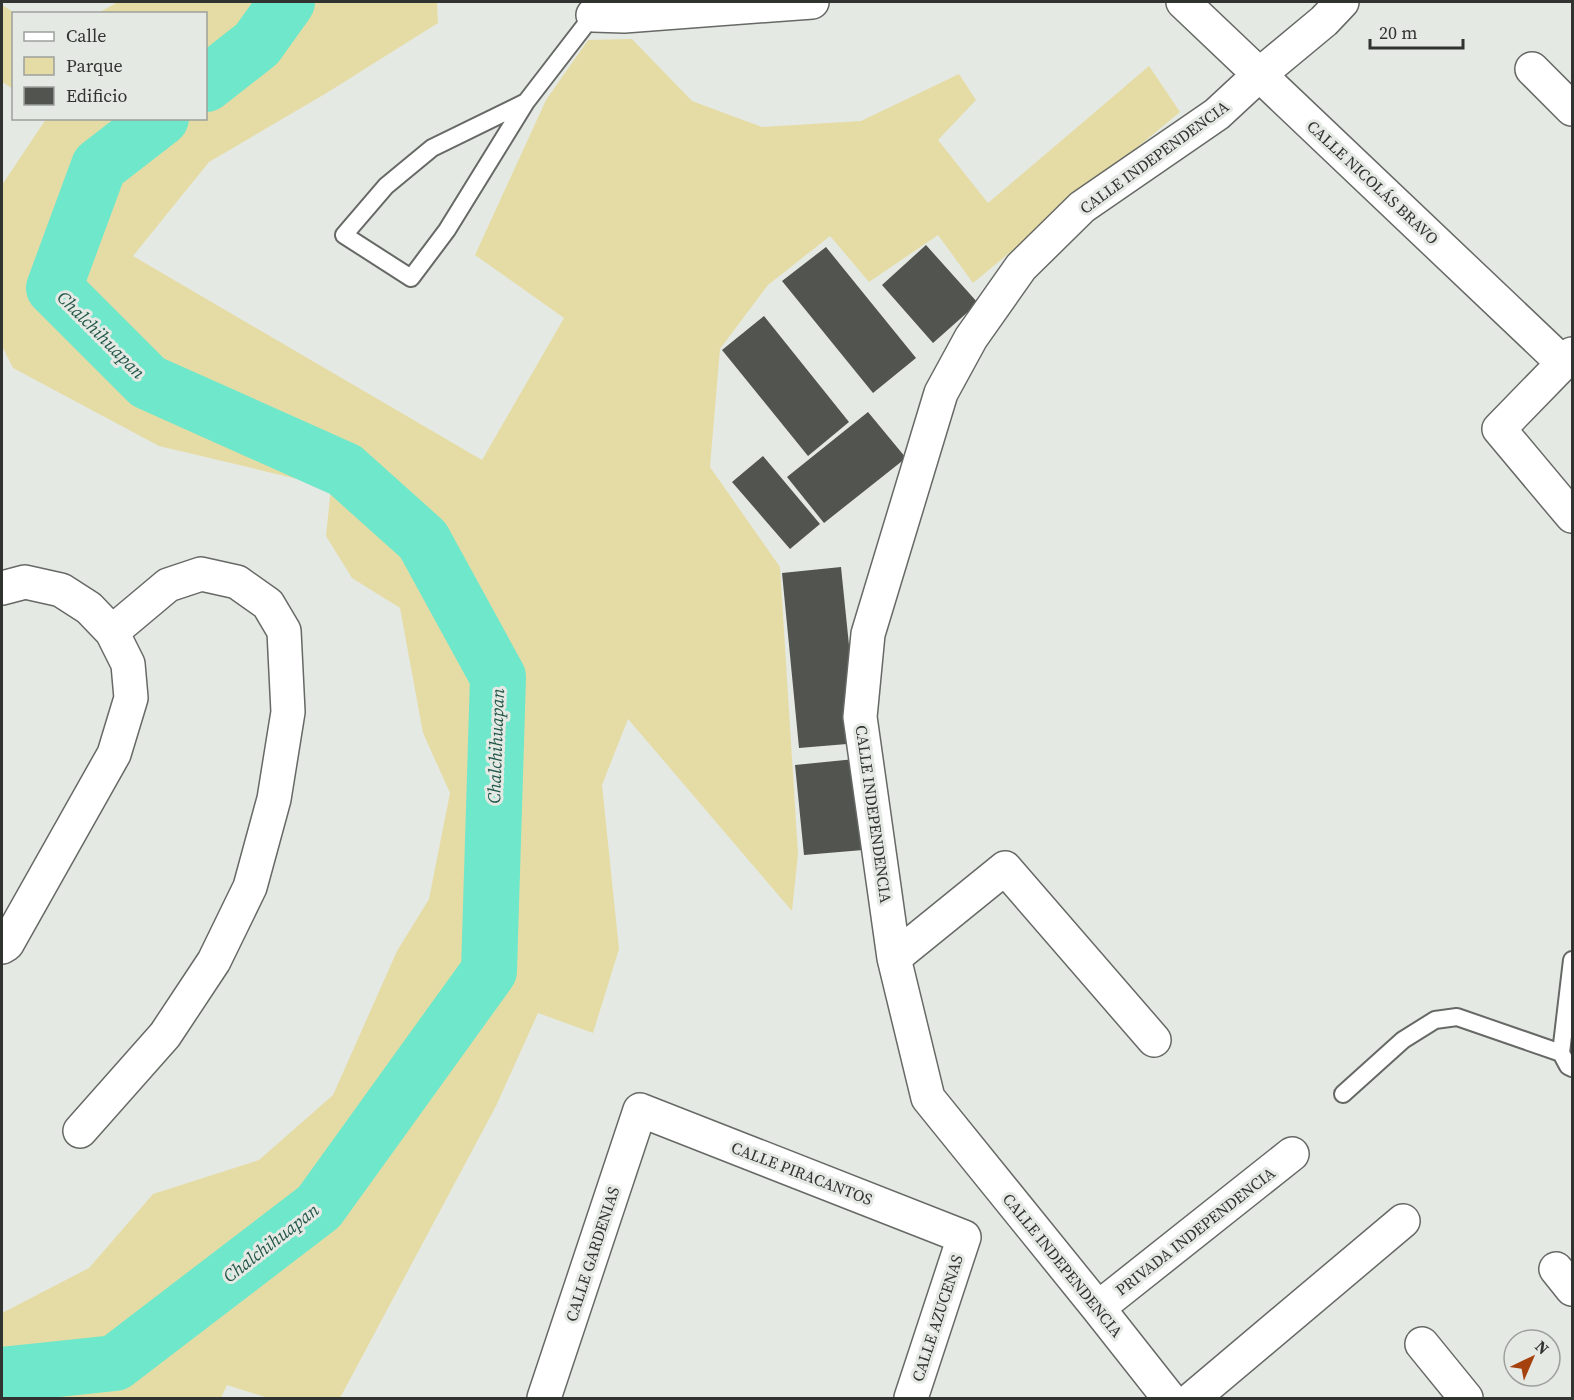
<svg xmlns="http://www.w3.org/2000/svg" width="1574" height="1400" font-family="'Source Serif 4',serif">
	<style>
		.green { fill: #e5dca5 }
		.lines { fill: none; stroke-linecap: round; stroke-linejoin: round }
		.river { stroke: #6fe7cb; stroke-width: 56 }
		.building { fill: #52544f }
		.lane-casing { stroke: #666965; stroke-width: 20 }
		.street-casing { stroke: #666965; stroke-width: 36 }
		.lane { stroke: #fff; stroke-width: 16 }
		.street { stroke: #fff; stroke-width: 33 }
		.labels { text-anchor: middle; stroke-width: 6; stroke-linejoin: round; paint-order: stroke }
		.street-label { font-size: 16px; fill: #313331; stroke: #e5e9e4 }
		.water-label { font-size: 18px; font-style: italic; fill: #23564a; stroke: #e5e9e4 }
	</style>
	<rect width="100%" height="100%" fill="#e5e9e4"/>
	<path class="green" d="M118,2h319l1,21 -113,71 -116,68 -76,94 349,204 82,-142 -89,-63 71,-155 42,-60 44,-1 60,62 70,26 99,-6 98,-47 17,26 -38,40 50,63 161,-137 31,46 -207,171 -35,-48 -69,47 -39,-46 -62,49 -48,64 -10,118 70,100 18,287 -6,57 -164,-192 -26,66 17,164 -26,84 -55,-20 -42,93 -156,292h-72l-41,-13 -6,13h-219v-85l87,-45 64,-74 106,-34 74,-65 64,-144 32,-52 21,-106 -27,-60 -23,-125 -48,-30 -26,-42 5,-49 -172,-41 -146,-78 -11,-22v-161l44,-66 160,-1v-104l-108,-1z
		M2,5l13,8 -2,76 -11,-7z"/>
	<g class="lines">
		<path class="river" d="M206,84l51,-40 30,-42
			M2,1375l113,-12 204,-156 170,-236 9,-294 -75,-137 -78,-70 -197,-88 -94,-94 45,-122 62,-48"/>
	</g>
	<path class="building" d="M926,245l52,58 -45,40 -51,-58z
		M826,247l90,111 -43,35 -91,-112z
		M764,316l85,106 -41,34 -86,-106z
		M868,412l38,46 -82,65 -37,-46z
		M763,456l57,68 -30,25 -58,-67z
		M841,567l18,176 -60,5 -17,-175z
		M855,759l8,91 -59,5 -9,-90z"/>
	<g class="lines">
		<defs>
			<path id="lane" d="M526,102l-79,128 -36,48 -67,-43 42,-49 46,-38 94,-46 67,-87
				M1572,960l-11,93 7,13 4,2
				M1343,1094l60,-54 32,-20 22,-3 104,36"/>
			<path id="street" d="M1183,2l380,361
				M593,15l31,1 188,-14
				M1532,69l40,40
				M1572,354l-73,75 73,87
				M2,588l23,-6 36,8 28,18 23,24 16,32 3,34 -17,56 -107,190 -5,3
				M894,958l111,-90 149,172
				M80,1131l85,-96 49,-74 36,-74 24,-88 14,-87 -4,-81 -16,-27 -31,-22 -36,-8 -33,11 -56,47
				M1556,1269l16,20
				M1098,1308l194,-154
				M1422,1344l44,54
				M544,1398l96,-288 324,127 -53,161
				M1169,1398l-71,-90 -170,-210 -34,-140 -34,-241 8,-83 73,-241 30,-55 50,-71 61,-60 135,-93 42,-39 65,-54 18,-19
				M1193,1398l210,-177"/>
		</defs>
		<use href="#lane" class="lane-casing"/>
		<use href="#street" class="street-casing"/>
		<use href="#lane" class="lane"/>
		<use href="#street" class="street"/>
	</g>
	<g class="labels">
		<g class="street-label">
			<text transform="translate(1154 157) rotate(-36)" y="6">CALLE INDEPENDENCIA</text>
			<text transform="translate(1373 182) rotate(43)" y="6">CALLE NICOLÁS BRAVO</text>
			<text transform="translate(874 814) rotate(82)" y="6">CALLE INDEPENDENCIA</text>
			<text transform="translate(802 1173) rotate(21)" y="6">CALLE PIRACANTOS</text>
			<text transform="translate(1195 1231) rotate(-38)" y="6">PRIVADA INDEPENDENCIA</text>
			<text transform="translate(592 1254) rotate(-72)" y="6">CALLE GARDENIAS</text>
			<text transform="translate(1063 1265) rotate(51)" y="6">CALLE INDEPENDENCIA</text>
			<text transform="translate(937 1318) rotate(-72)" y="6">CALLE AZUCENAS</text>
		</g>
		<g class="water-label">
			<text transform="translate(101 335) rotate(45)" y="6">Chalchihuapan</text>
			<text transform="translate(496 746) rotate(-88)" y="6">Chalchihuapan</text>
			<text transform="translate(271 1243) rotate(-38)" y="6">Chalchihuapan</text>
		</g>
	</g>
	<rect width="1574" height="1400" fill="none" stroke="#313331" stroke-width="6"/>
	<rect x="12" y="12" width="195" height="108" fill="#e5e9e4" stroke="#9da09c" stroke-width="1.5"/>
	<rect x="24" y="32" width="30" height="9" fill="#ffffff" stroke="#9da09c" stroke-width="1.5"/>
	<text x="66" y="42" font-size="18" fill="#313331">Calle</text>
	<rect x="24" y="57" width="30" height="18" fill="#e5dca5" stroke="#9da09c" stroke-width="1.5"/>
	<text x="66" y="72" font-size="18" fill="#313331">Parque</text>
	<rect x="24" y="87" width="30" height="18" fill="#52544f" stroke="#9da09c" stroke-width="1.5"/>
	<text x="66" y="102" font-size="18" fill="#313331">Edificio</text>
	<g transform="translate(1532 1358) rotate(44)"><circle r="28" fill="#e5e9e4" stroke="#9da09c" stroke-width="1.5"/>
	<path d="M0-4.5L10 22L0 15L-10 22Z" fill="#a5410d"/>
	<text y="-9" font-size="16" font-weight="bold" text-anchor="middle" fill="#313331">N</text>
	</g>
	<path d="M1370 39v9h93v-9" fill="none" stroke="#313331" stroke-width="3"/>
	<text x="1379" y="39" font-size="18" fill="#313331" stroke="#e5e9e4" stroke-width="4.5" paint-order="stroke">20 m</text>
</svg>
